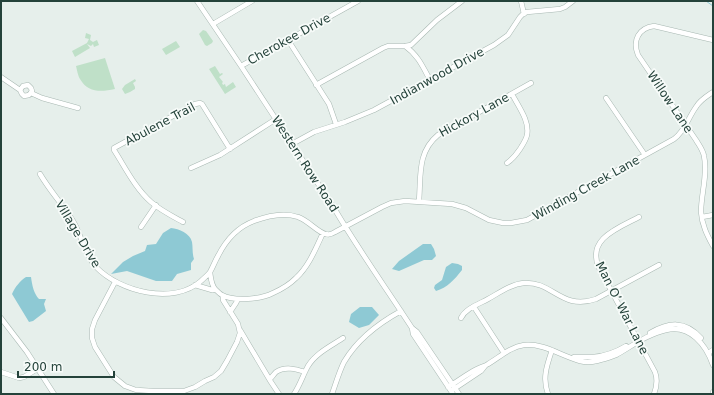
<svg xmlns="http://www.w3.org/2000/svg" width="714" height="395" font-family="'DejaVu Sans',sans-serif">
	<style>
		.green { fill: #bfe0c8 }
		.water { fill: #8ec9d4 }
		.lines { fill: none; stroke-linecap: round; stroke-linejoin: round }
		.stream { stroke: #8ec9d4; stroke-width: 1 }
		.minor-casing { stroke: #a8b8b2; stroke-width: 5.5 }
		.minor { stroke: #fff; stroke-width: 4.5 }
		.labels { text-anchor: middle; stroke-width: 3.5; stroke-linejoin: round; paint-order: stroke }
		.street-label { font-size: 12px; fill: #24423a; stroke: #f7fbf9 }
	</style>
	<rect width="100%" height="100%" fill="#e6efeb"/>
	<path class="green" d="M203,30l3,1 7,10 -1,2 -5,3 -2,-1 -6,-11z
		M86,33l5,2 -1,5 3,2 4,-2 2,5 -5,2 -1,-3 -2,2 -4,-2 3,4 -15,9 -3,-6 15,-8 2,-4 -4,-1z
		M176,41l4,6 -14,8 -4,-6z
		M105,58l10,31c-14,3 -27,4 -35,-10 -2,-3 -3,-9 -4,-13z
		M215,66l5,8 2,-1 1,1 -4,3 4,5 -1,1 1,2 2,-1 1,3 7,-5 3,5 -11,7 -16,-25z
		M135,79l1,2 -3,2 2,4v2l-5,3 -5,2 -3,-5 3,-4z"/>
	<path class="water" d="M171,228c8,1 19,5 21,14 1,6 0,11 2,17l-3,4v7l-14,4 -5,7h-16l-29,-10 -16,3 12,-12 10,-6 12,-5 2,-6 9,-1 7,-11z
		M423,244h8l3,5 2,7 -4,4h-8l-25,11 -7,-2 7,-8z
		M452,263l6,1 4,2v4c-7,9 -15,18 -26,21l-2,-3 1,-3 7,-5 4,-13z
		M26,277h5c1,8 3,17 8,22h7l-2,5 2,7 -13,10 -4,1 -17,-28c3,-7 8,-13 14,-17z
		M360,307h12l7,8 -10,10 -10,3 -10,-6 2,-8z"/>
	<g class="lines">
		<path class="stream" d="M706,1l7,5"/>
		<defs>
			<path id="minor" d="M197,1l44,65 93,142c24,41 52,80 78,120l1,6 40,60
				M521,1l3,13
				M213,24l39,-23
				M288,40l41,64 7,20
				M713,40l-59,-14c-15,2 -22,14 -16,29l58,85c3,5 7,10 8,16 4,18 -3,38 -3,56 1,13 6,23 12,34
				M405,46c13,9 18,21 25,34
				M241,66l117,-65
				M1,77l19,13 2,4 2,2 5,-1 3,-4 -1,-3 -3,-3 -5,1 -3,4
				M316,85l67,-37 5,-2h17l6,-1 26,-25 25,-19
				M31,93l11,5 36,10
				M606,98l39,57
				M292,144l22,-12 31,-10 29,-12 120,-65 14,-10 12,-18 3,-3 4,-2 33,-3 5,-2 8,-6
				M507,163c6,-4 9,-8 13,-14 3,-5 6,-9 7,-14 3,-14 -9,-29 -15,-41
				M191,168l29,-13 56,-36
				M40,174c10,17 23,31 33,47 9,15 11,33 23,46 24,25 77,38 105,14 3,-3 7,-6 9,-9 3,-5 5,-11 8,-16 8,-16 20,-29 36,-35 13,-5 30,-9 44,-4 10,3 20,16 28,17 3,1 6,0 9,-2l47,-25 9,-4 14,-2 47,3 14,4 23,12 14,3h8l16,-3 147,-81c11,-8 14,-21 22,-32 4,-7 11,-11 17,-15
				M419,201c2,-24 -2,-49 19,-66l93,-52
				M639,217c-21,11 -53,22 -40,51l56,104c3,8 2,14 -1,22
				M702,217l11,-2
				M183,222c-11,-6 -23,-12 -32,-20 -16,-14 -26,-35 -37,-52v-2l81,-44 5,-1 2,1 28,45
				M141,227l15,-22
				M210,272c1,7 1,12 5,17 2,2 5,5 7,6 13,7 39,4 51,-2 9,-4 17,-9 23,-15 13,-12 20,-30 27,-45
				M115,282l-20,38 -3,9v9l3,9 19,30 11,9 11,4 17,1h31l11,-4 10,-6 9,-4 7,-6 6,-10 10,-19 3,-9 -2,-9 -15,-24v-4
				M195,285l17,5 3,-1
				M474,307l30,46
				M230,312l6,-9 2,-4
				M1,318l26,34 27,42
				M461,318c5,-10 18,-14 27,-19 11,-6 23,-15 36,-16 29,-2 37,28 72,16l63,-34
				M412,328l5,4 42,62
				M240,330l31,52 8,12
				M650,333c19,-11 35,-13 51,5
				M708,353l5,-3
				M574,357c6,0 12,0 19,0 12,-1 23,-5 33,-11
				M1,372l18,6 5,-1 13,-8
				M270,379c2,-2 4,-5 6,-7 9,-6 20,-3 29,0
				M448,387c10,-6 19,-13 29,-18 4,-2 8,-3 11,-5 12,-7 22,-17 36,-19 20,-2 37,11 56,16 12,3 25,-2 36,-6 16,-9 32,-21 50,-25 24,-6 40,15 47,35
				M454,389l27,-18 4,-5
				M294,394c6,-9 9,-19 14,-28 8,-13 23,-20 35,-28
				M332,394c4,-11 7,-22 12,-32 13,-22 35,-39 57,-51
				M548,394c-6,-16 -1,-29 4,-44
				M713,394v-2"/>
		</defs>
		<use href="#minor" class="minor-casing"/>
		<use href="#minor" class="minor"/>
	</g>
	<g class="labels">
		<g class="street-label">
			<text transform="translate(289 39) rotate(-29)" y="4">Cherokee Drive</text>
			<text transform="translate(437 76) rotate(-29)" y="4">Indianwood Drive</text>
			<text transform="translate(670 102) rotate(56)" y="4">Willow Lane</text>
			<text transform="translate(474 115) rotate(-29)" y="4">Hickory Lane</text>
			<text transform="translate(160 124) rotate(-28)" y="4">Abulene Trail</text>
			<text transform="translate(305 164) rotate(57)" y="4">Western Row Road</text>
			<text transform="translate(586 188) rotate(-29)" y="4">Winding Creek Lane</text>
			<text transform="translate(78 234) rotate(59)" y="4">Village Drive</text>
			<text transform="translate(622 308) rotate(63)" y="4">Man O’ War Lane</text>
		</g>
	</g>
	<rect width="714" height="395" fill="none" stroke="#24423a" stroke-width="4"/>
	<path d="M18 371v6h96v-6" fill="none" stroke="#24423a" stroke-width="2"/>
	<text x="24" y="371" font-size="12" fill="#24423a" stroke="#f7fbf9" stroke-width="3" paint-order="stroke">200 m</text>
</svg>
